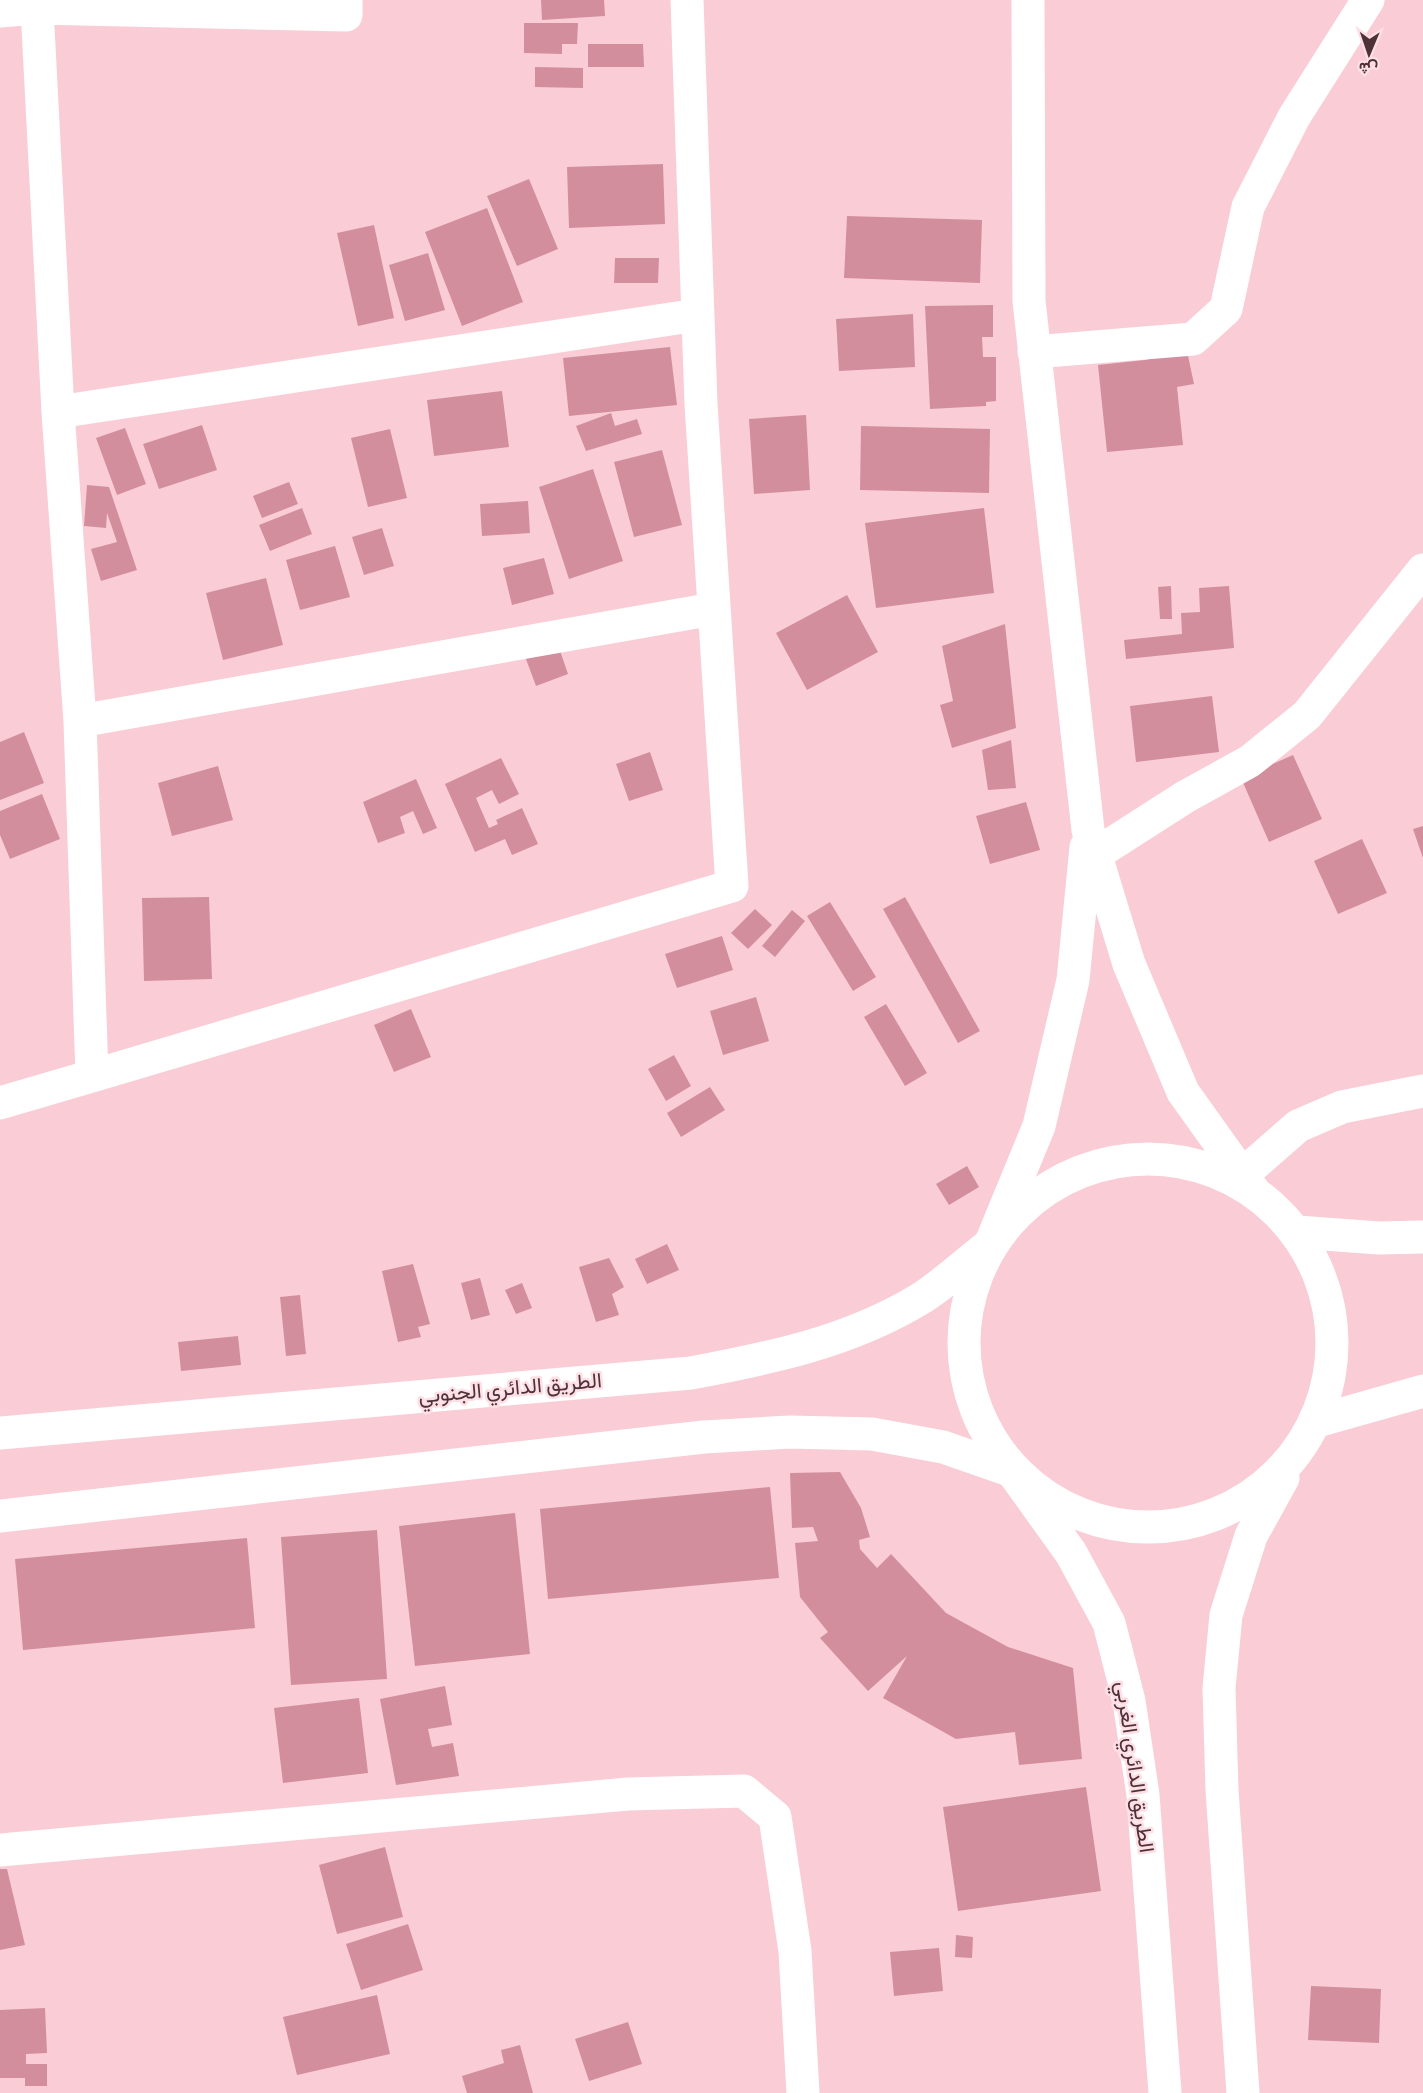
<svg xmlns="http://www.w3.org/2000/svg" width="1423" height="2093" font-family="Manrope,Vazirmatn,sans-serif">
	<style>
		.building { fill: #d28e9d }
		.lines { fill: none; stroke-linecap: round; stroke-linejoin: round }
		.minor { stroke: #fff; stroke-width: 33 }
		.tertiary { stroke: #fff; stroke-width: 33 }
		.primary { stroke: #fff; stroke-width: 33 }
		.labels { text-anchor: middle; stroke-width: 5; stroke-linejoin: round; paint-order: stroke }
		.street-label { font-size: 21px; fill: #4e3238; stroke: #fddfe5 }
	</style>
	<rect width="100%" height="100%" fill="#facdd6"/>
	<path class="building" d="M541,0h63l1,16 -63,4z
		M524,23h54l-1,21h-15v10l-38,-1z
		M588,44h55l1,23h-56z
		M535,67l48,1v20l-48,-1z
		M663,164l2,60 -96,4 -2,-61z
		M529,179l29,70 -41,17 -30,-70z
		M487,208l36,94 -61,24 -37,-94z
		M847,216l135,4 -2,63 -136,-5z
		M374,225l20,93 -36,8 -21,-93z
		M428,253l17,57 -40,11 -16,-56z
		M615,258h44l-1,25h-44z
		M993,305v32h-11l1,20h13v44l-10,1v4l-56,3 -5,-103z
		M913,314l2,53 -76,4 -3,-52z
		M670,347l7,58 -108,11 -6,-58z
		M1187,351l7,33 -17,3 6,58 -76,7 -9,-87 47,-5z
		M502,391l7,56 -75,9 -7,-56z
		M611,413l4,13 22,-7 5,15 -56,17 -10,-25z
		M806,415l4,75 -56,4 -5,-75z
		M202,425l15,45 -58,19 -16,-45z
		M861,426l129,3 -1,64 -129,-3z
		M125,428l21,56 -29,11 -21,-57z
		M390,429l17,69 -39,9 -17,-69z
		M662,450l20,75 -48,12 -20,-75z
		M593,469l30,92 -54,18 -30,-92z
		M289,482l9,22 -36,14 -9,-22z
		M87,485l22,2 28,83 -36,11 -10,-32 26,-7 -10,-29 -1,15 -22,-2z
		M528,501l2,32 -48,3 -2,-32z
		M302,508l10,26 -42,17 -11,-26z
		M984,508l10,85 -118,15 -11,-85z
		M382,528l12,38 -30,9 -12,-38z
		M335,546l15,51 -50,13 -14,-50z
		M544,558l10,36 -42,11 -9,-37z
		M266,578l17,67 -60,15 -17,-67z
		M1171,586l1,33h-12l-2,-32z
		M1229,586l5,62 -108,11 -2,-19 58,-6 -1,-21 19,-1 -1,-24z
		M847,595l31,57 -71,38 -31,-57z
		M1005,624l11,104 -64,20 -12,-43 13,-4 -11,-55z
		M556,639l12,35 -32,12 -13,-35z
		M1212,696l7,56 -83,10 -6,-56z
		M24,732l20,51 -44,17v-58z
		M1011,740l5,48 -28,2 -6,-40z
		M650,752l13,38 -34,11 -13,-37z
		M1293,755l29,64 -53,23 -28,-64z
		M501,758l18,36 -20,10 -7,-14 -16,8 13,30 9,-4 -2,-4 26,-12 16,36 -26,11 -7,-16 -30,13 -30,-68z
		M218,766l15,54 -61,16 -14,-53z
		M416,779l21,49 -14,6 -10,-23 -13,6 5,16 -27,10 -15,-41z
		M42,794l18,45 -50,20 -10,-24v-24z
		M1026,802l14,48 -50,14 -14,-48z
		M1423,826v32l-10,-29z
		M1362,839l25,54 -49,21 -24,-53z
		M209,897l3,82 -68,2 -2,-83z
		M905,897l75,134 -22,12 -75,-134z
		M830,902l46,75 -23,14 -46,-75z
		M755,909l17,16 -24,24 -17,-16z
		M792,910l13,11 -30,36 -13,-11z
		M722,936l11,34 -56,18 -12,-34z
		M756,997l13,44 -46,14 -13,-44z
		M886,1004l41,69 -22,13 -41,-69z
		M411,1009l20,48 -37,15 -20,-47z
		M674,1055l17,31 -25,15 -18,-32z
		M710,1087l15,23 -44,27 -14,-24z
		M967,1166l12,21 -30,18 -13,-21z
		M667,1244l12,26 -32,14 -12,-25z
		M609,1258l15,29 -12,7 7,21 -23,7 -17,-55z
		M413,1264l17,60 -12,3 3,10 -23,5 -16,-71z
		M480,1278l10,37 -19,5 -10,-37z
		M522,1283l10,25 -16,6 -11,-24z
		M300,1295l6,59 -20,2 -6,-59z
		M238,1336l3,29 -60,6 -3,-29z
		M840,1472l21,36 9,29 -11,3 1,9 17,19 14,-14 55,59 62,34 65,21 9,91 -63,6 -4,-33 -59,7 -73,-41 24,-42 -39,35 -48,-53 8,-6 -28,-35 -5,-54 23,-2 -5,-14 -21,1 -2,-55z
		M770,1487l9,91 -231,21 -8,-90z
		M515,1513l15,141 -115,12 -16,-140z
		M377,1530l10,149 -96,6 -10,-148z
		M247,1538l8,90 -232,22 -8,-91z
		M445,1686l7,39 -24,4 4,18 21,-4 6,33 -63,9 -16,-86z
		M359,1698l9,75 -85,10 -9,-75z
		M1086,1787l15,104 -143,20 -15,-104z
		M385,1847l18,70 -66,17 -18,-69z
		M0,1869h7l18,76 -25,5z
		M408,1924l15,46 -62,20 -15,-46z
		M956,1935l17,2 -1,21 -17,-1z
		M939,1948l4,43 -49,5 -4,-44z
		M1311,1986l70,3 -2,54 -71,-3z
		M377,1995l13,59 -93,21 -14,-58z
		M45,2008l2,45 -21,1v10h21v22h-22v-8h-25v-68z
		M628,2022l14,42 -53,17 -14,-42z
		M520,2045l13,48h-66l-5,-17 42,-13 -3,-13z"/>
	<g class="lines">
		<path class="minor" d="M38,0l-1,8 309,7v-15
			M0,11l37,-3 21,404 22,309 12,355 640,-190 -31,-482 -14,-404
			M1034,352l159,-13 33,-30 22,-102 46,-90 74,-117
			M58,412l639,-97
			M80,721l633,-112
			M1096,854l89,-57 65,-36 57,-46 116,-145
			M0,1103l92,-27
			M1242,1175l56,-49 44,-19 81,-16
			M0,1850l628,-56 116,-3 31,26 20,134 8,142"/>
		<path class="tertiary" d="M1028,0l1,301 59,529 41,134 54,128 70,98
			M1297,1232l82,6 44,-1
			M990,1245l49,-119 34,-146 13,-133
			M1314,1422l109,-31"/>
		<path class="primary" d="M964 1343a184 184 0 1 1 368 0a184 184 0 1 1-368 0Z
			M0,1433l691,-60c80,-15 158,-31 229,-74 24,-15 46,-36 68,-53
			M0,1516l704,-79 86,-5 82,2 71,13 69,24 59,82 38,70 20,78 14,94 22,298
			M1243,2093l-21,-303 -3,-102 7,-73 25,-79 32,-58"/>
	</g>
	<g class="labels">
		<g class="street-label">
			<text transform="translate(510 1388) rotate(-5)" y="7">الطريق الدائري الجنوبي</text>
			<text transform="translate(1135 1767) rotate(82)" y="7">الطريق الدائري الغربي</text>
		</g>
	</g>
	<g transform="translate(1369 54) rotate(182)" stroke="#fddfe5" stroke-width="4.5" paint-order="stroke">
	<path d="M0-4.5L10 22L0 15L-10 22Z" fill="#4e3238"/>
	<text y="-9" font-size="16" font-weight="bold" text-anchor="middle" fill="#4e3238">ش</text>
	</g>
</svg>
